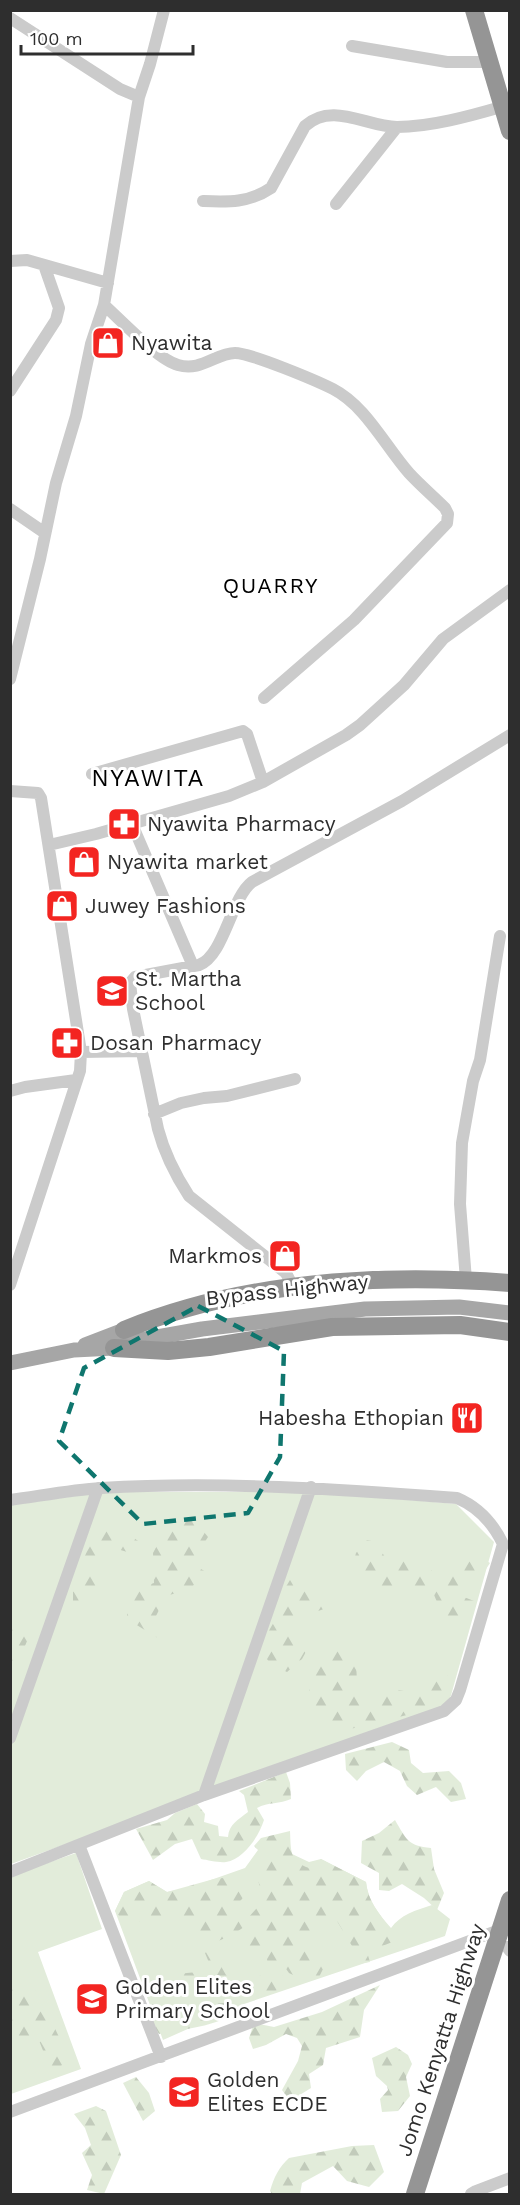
<svg xmlns="http://www.w3.org/2000/svg" width="520" height="2205" font-family="'Work Sans',sans-serif">
	<style>
		.grass { fill: #e2ecda }
		.forest { fill: url(#forest-firs) }
		.lines { fill: none; stroke-linecap: round; stroke-linejoin: round }
		.minor { stroke: #cbcbcb; stroke-width: 12 }
		.major { stroke: #a6a6a6; stroke-width: 15 }
		.highway { stroke: #959595; stroke-width: 18 }
		.marked { fill: none; stroke: #0f766e; stroke-width: 4.5; stroke-dasharray: 12 8; stroke-linejoin: round }
		.labels { text-anchor: middle; stroke-width: 6; stroke-linejoin: round; paint-order: stroke }
		.poi-label { font-size: 21px; fill: #2e2e2e; stroke: #fff; text-anchor: start }
		.street-label { font-size: 21px; fill: #2e2e2e; stroke: #fff }
		.neighbourhood-label { font-size: 22px; letter-spacing: 1.5px; fill: #000; stroke: #fff }
		.quarter-label { font-size: 24px; letter-spacing: 1.5px; fill: #000; stroke: #fff }
	</style>
	<defs>
		<pattern id="forest-firs" width="22" height="20" patternUnits="userSpaceOnUse" patternTransform="scale(1.5)"><rect width="22" height="20" fill="#e2ecda"/><path d="M5 1l3.5 6h-7zM16 11l3.5 6h-7z" fill="#c2cbbb"/></pattern>
	</defs>
	<rect width="100%" height="100%" fill="#fff"/>
	<path class="grass" d="M104,1492h215l137,12 38,38 -44,157 -12,10 -427,155v-359z
		M284,1833l8,21 17,8 12,-3 45,23c2,19 12,31 25,46 9,-13 25,-18 41,-23l18,14 -5,17 -201,68 -81,36 -48,-129 9,-19 25,-11 18,11 21,-4 57,-20 13,-18z
		M76,1853l26,76 -64,23 43,117 -70,25 -1,-218z"/>
	<path class="forest" d="M100,1514l41,29 -7,11 -27,-8 -9,19 1,19 -26,31v-26z
		M173,1516l19,1 16,20 -17,26 15,9 -16,17 -24,7 -13,26 8,18 -34,-21v-27l27,-9 -1,-30z
		M367,1540l9,2 10,17 15,3 11,-6 27,20 12,-12 23,-11 16,10 -10,15 -17,-1 -4,18 15,6 -7,18 -12,12 -18,-29 -5,-12 -32,-1 -25,2 -23,-24 4,-14z
		M290,1580l21,4 10,11 14,10 -28,10 -8,-1 -6,19 2,7 13,8 -6,11 -15,13c-5,-3 -13,-5 -17,-9 -16,-17 5,-43 15,-56l-4,-12z
		M11,1627l19,7 -8,19 1,13 -12,7v-24l3,-8 -3,-8z
		M335,1649l21,13 1,20 8,9 15,4 14,-6 15,3 38,-20 4,16 -15,15 -25,11 -77,19 -12,-8 2,-14 -11,-6 -4,-11 1,-30 15,-7z
		M392,1742l17,8 2,13 12,10 26,-2 12,12 5,16 -15,3 -15,-15 -19,8 -10,-9 -7,-15 -16,-9 -18,9 -9,10 -11,-11 -1,-16z
		M286,1772l4,11 1,16c-11,5 -23,3 -34,9l7,12c-5,16 -20,39 -38,42 -7,1 -18,-2 -25,-3l-9,-20 -17,5 -22,16 -17,-31 31,-9 8,-7 22,-9 8,10 -1,8 14,4 1,10 9,1c1,-13 10,-17 20,-25l-4,-17 -5,-4z
		M395,1820c11,19 13,26 36,28l3,21 10,24 -7,17 -13,-12 -22,-14 -13,7 -10,-1v-17l-18,-10 1,-22 17,-8z
		M290,1831c1,19 -1,30 19,37l12,-9 45,23c3,27 21,35 29,59l-18,7 -9,-11 -2,12 4,13 -18,3 -4,-10 4,-9 -15,-25c-14,6 -23,16 -32,28l7,11 12,7 -5,10 -13,4 -17,-8 -5,-7 -4,23 -12,5 -21,-4 21,-23 -2,-16 -28,-8 10,-9 -1,-15 17,-19 -8,-26 6,-7 1,-12 -9,-9 7,-8z
		M242,1876l9,13 -19,21 12,17 -12,8 -23,10 -18,-21 -13,-10 -52,10 -11,-13 9,-19 25,-11 18,11 47,-13z
		M211,1949l15,26 6,6 12,23c-18,23 -59,24 -85,30l-9,-13 -3,-13 6,-4 8,3 4,11c8,0 10,-5 18,-8 3,-2 40,-8 43,-7l-21,-50z
		M208,1971l4,9 1,11 -15,2 -4,-8 -33,12 -5,-5v-9l10,-8z
		M18,1977l20,16 21,44 7,25 -14,11 -12,-30 -29,-7v-56z
		M380,1985l-16,25 -4,27 -34,11 -3,17 -14,9 2,14 -21,13 -8,-11 16,-29 4,-15 -5,-8 -11,-4 -20,11 -13,4 -4,-11 5,-15 20,4 48,-15z
		M396,2047l12,8 4,9 -6,13 4,19 -12,15 -16,1 -2,-13 8,-9 -1,-4 -11,-10 -4,-18z
		M136,2077l13,16 6,18 -12,10 -20,-38z
		M96,2106l10,5 15,44 -17,39 -17,-4 5,-15 -10,-22 9,-8 -6,-17 -11,-14z
		M374,2145l10,27 -15,15 -22,-6 -14,-15 -31,17 -2,11h-28l-2,-3c4,-14 9,-24 19,-33l63,-12z"/>
	<g class="lines">
		<path class="minor" d="M10,18l110,71 19,8 11,-33 14,-54
			M352,46l95,16h42
			M203,201c25,1 46,2 68,-13l34,-62c27,-25 62,1 92,1 33,0 73,-11 104,-20
			M336,204l61,-77
			M10,261l17,-1 81,23
			M104,305c17,15 53,54 74,60 23,7 38,-12 57,-12 16,0 82,28 98,36 33,17 52,57 76,84 11,12 24,23 36,35l3,6 -1,9 -93,97 -90,78
			M10,391l46,-71 3,-12 -15,-43
			M10,509l35,24
			M10,679l30,-120 16,-76 20,-67 15,-72 13,-39 35,-208
			M92,774l151,-43 4,3 16,48
			M10,791l28,2 3,5 40,254 -1,19 -70,214
			M132,824l61,142
			M49,845l47,-11 133,-38 34,-14 83,-47 14,-10 44,-40 39,-46 67,-49
			M81,1052l61,-1
			M10,1091l15,-4 51,-7
			M154,1114l27,-11 23,-5 23,-2 68,-17
			M466,1280l-6,-76 2,-61 11,-62 7,-21 20,-124
			M293,1287l-7,-14 -97,-77c-13,-20 -25,-44 -31,-67l-25,-120 -3,-26 5,-6 64,-12c25,-9 32,-67 53,-83l150,-81 108,-66
			M10,1500c30,-4 61,-10 91,-12 119,-7 237,1 356,10 21,9 36,25 46,46l-43,146 -4,10 -12,11 -240,84 -194,77
			M10,1738l88,-250
			M204,1795l107,-308
			M79,1845l82,212
			M507,1947l3,4
			M10,2112l489,-182
			M471,2194l5,-3 34,-13"/>
		<path class="major" d="M85,1345l39,-15 12,-1
			M10,1363l64,-13 40,-2 15,-6 73,-13 163,-20 94,-2 51,6"/>
		<path class="highway" d="M474,10l36,121
			M124,1330c120,-49 257,-57 386,-47
			M114,1348l54,3 41,-4 123,-20 128,-2 50,7
			M415,2194l95,-294"/>
	</g>
	<path class="marked" d="M198,1306l86,45 -4,106 -32,56 -105,11 -84,-83 25,-73z"/>
	<defs>
		<symbol id="shop-square" viewBox="-11 -11 22 22"><rect x="-9" y="-9" width="18" height="18" rx="4" fill="#f32521" stroke="#fff"/><path d="M-5-2.5h2.3a2.7 3.5 0 0 1 5.4 0H5L5.5 6h-11ZM-1.5-2.5h3a1.5 2.3 0 0 0-3 0Z" fill="#fff"/></symbol>
		<symbol id="pharmacy-square" viewBox="-11 -11 22 22"><rect x="-9" y="-9" width="18" height="18" rx="4" fill="#f32521" stroke="#fff"/><path d="M-2-6h4v4h4v4h-4v4h-4v-4h-4v-4h4Z" fill="#fff"/></symbol>
		<symbol id="school-square" viewBox="-11 -11 22 22"><rect x="-9" y="-9" width="18" height="18" rx="4" fill="#f32521" stroke="#fff"/><path d="M0-5L7-2L0 1L-7-2ZM-4 1L0 2.5L4 1V4Q0 6-4 4Z" fill="#fff"/></symbol>
		<symbol id="restaurant-square" viewBox="-11 -11 22 22"><rect x="-9" y="-9" width="18" height="18" rx="4" fill="#f32521" stroke="#fff"/><path d="M-5-6h1v4h1v-4h1v4h1v-4h1v5L-1.5 .5V6h-2V.5L-5-1ZM5-6V6H3V1.5H1.5Q1.5-4 5-6Z" fill="#fff"/></symbol>
	</defs>
	<g fill-rule="evenodd">
		<use href="#shop-square" x="89" y="324" width="38" height="38"/>
		<use href="#pharmacy-square" x="105" y="805" width="38" height="38"/>
		<use href="#shop-square" x="65" y="843" width="38" height="38"/>
		<use href="#shop-square" x="43" y="887" width="38" height="38"/>
		<use href="#school-square" x="93" y="972" width="38" height="38"/>
		<use href="#pharmacy-square" x="48" y="1024" width="38" height="38"/>
		<use href="#shop-square" x="266" y="1237" width="38" height="38"/>
		<use href="#restaurant-square" x="448" y="1399" width="38" height="38"/>
		<use href="#school-square" x="73" y="1980" width="38" height="38"/>
		<use href="#school-square" x="165" y="2073" width="38" height="38"/>
	</g>
	<g class="labels">
		<g class="poi-label">
			<text x="131" y="350">Nyawita</text>
			<text x="147" y="831">Nyawita Pharmacy</text>
			<text x="107" y="869">Nyawita market</text>
			<text x="85" y="913">Juwey Fashions</text>
			<text x="135" y="986">St. Martha<tspan x="135" dy="24">School</tspan></text>
			<text x="90" y="1050">Dosan Pharmacy</text>
			<text x="262" y="1263" text-anchor="end">Markmos</text>
			<text x="444" y="1425" text-anchor="end">Habesha Ethopian</text>
			<text x="115" y="1994">Golden Elites<tspan x="115" dy="24">Primary School</tspan></text>
			<text x="207" y="2087">Golden<tspan x="207" dy="24">Elites ECDE</tspan></text>
		</g>
		<g class="street-label">
			<text transform="translate(287 1290) rotate(-6)" y="7">Bypass Highway</text>
			<text transform="translate(441 2040) rotate(-72)" y="7">Jomo Kenyatta Highway</text>
		</g>
		<g class="neighbourhood-label">
			<text x="271" y="593">QUARRY</text>
		</g>
		<g class="quarter-label">
			<text x="148" y="786">NYAWITA</text>
		</g>
	</g>
	<rect width="520" height="2205" fill="none" stroke="#2e2e2e" stroke-width="24"/>
	<path d="M21 45v9h172v-9" fill="none" stroke="#2e2e2e" stroke-width="3"/>
	<text x="30" y="45" font-size="18" fill="#2e2e2e" stroke="#ffffff" stroke-width="4.5" paint-order="stroke">100 m</text>
</svg>
